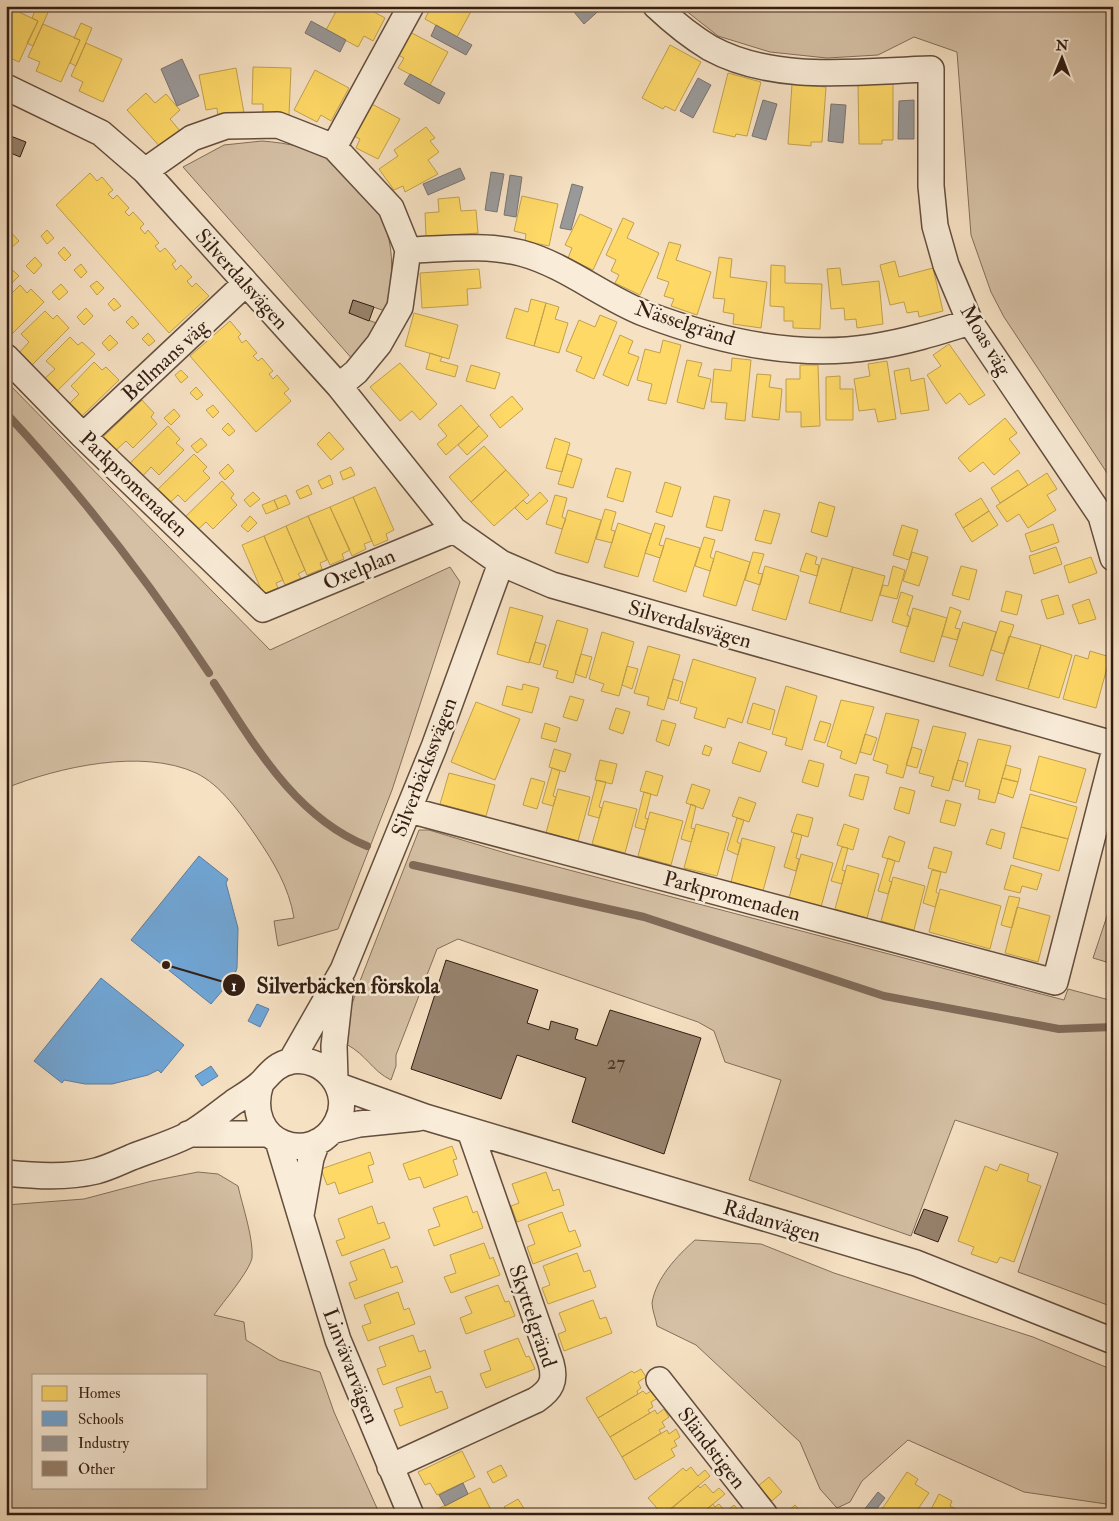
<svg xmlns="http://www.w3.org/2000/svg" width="1119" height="1521" font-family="'IM FELL Double Pica',serif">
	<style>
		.green { fill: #d5c0a5; stroke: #846e5c; fill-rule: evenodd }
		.homes { fill: #ffd966; stroke: #c2a14d }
		.schools { fill: #6fa8dc; stroke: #5d7e9f }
		.industry { fill: #999; stroke: #7a7470 }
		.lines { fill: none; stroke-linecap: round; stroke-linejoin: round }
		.stream { stroke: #806a58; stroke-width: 8 }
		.building { fill: #98836e; stroke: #331d12 }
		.minor-casing { stroke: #644e3e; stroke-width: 28 }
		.minor { stroke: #f9ecd8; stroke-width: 25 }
		.labels { text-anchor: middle; stroke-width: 5; stroke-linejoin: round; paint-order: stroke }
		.number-label { font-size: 19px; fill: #4c3629 }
		.street-label { font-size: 21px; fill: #331d12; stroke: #f9ecd8 }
		.leader { fill: none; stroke: #331d12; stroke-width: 2 }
		.callout-dot { fill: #331d12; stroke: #f9ecd8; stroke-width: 2 }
		.mark-label { font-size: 15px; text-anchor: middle; font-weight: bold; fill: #fff }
		.callout-label { font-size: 22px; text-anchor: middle; font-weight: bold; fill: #331d12; stroke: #f9ecd8; stroke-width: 5; stroke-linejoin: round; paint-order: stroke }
	</style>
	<rect width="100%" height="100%" fill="#f6e1c3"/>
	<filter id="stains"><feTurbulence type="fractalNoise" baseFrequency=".004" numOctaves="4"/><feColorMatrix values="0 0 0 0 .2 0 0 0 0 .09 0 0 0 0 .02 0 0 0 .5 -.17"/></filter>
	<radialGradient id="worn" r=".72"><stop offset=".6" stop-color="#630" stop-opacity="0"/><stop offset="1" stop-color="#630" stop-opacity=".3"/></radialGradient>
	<path class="green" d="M680,6h433v476l-109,-165 -13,-25 -20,-57 -14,-183 -43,-15 -36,18 -51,3 -57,-6 -52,-16z
		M262,141c26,2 51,7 74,20 7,4 13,13 19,19 37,37 44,81 30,131l-32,-11 -4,13 30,11 -25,37 -171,-194 41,-22z
		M6,381l264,269 180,-83 10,15 -68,208 -54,139 -60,17 -4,-25 20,-3c-5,-31 -21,-57 -38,-82 -16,-23 -35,-51 -60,-63 -54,-25 -137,-6 -190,15z
		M419,830h10l83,25 552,145 4,-11 45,12v306l-95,-35 40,-119 -103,-33 -44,116 -162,-56 32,-100 -56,-18 -11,-31 -16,-9 -240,-83 -21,10 -41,106v11l-5,14c-19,-9 -24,-25 -45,-36l4,-34 10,-29z
		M1113,898v66l-20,-6z
		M198,1172l20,2 20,12c4,18 16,54 14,72 -3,14 -29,44 -38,57l30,7 2,18 33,20 41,12 14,40 46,103h-374v-310l78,-6 68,-18zM34,1375h172v112h-172z
		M695,1240l66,4 73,29 199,64 80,33v135l-89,-13 -116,-52 -46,41 -12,21 -13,6 -17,-19 -20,-47 -104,-97 -39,-19c-1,-7 -5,-16 -5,-23 4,-25 25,-47 43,-63z"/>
	<path class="homes" d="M6,6l32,15 -19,41 -13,-6z
		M37,6l13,2 -17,38 -6,-3 11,-22 -6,-3z
		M339,6h24l22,12 -12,23 -9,-5 -6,11 -32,-17z
		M424,6h50l-17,31 -32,-18 5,-10z
		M81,23l11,5 -16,38 -6,-3 10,-23 -6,-2z
		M43,24l37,16 -19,42 -25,-11 4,-9 -12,-5z
		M408,31l40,21 -18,33 -32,-17 6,-10 -8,-4z
		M86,43l36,16 -19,43 -24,-11 4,-9 -12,-6z
		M670,45l31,17 -26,49 -10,-5 -2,3 -21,-11z
		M253,67l38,1 -2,47 -26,-1v-10h-11z
		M236,68l8,45 -26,5 -1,-10 -11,2 -7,-35z
		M315,70l34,18 -18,33 -10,-6 -4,7 -23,-12z
		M728,73l33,9 -14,54 -11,-2 -1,3 -22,-5z
		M792,84l34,3 -4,55h-11v4l-23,-2z
		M858,84h35v56h-11v4h-23z
		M146,93l9,10 11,-9 14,16 -10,9 11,13 -19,17 -35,-39z
		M368,102l32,17 -22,40 -22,-11 4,-9 -10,-5z
		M426,127l9,11 -5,3 9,11 -11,8 10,14 -33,18 -2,-6 -9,4 -15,-21 19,-13 -4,-6z
		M90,173l7,8 5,-4 11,13 -5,4 5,5 4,-4 12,13 -4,4 4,4 4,-4 11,12 -4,4 5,6 3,-4 11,13 -4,3 5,6 5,-4 11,13 -4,3 4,6 5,-5 11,12 -5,4 5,6 4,-4 13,13 -40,37 -113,-128z
		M522,196l36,8 -9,42 -24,-5 1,-7 -12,-3z
		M459,197l2,14 15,-1 2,23 -52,4 -1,-24 14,-1 -1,-13z
		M580,214l32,15 -19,41 -25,-12 4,-10 -7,-3z
		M623,218l11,5 -7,15 32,15 -19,42 -25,-12 4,-8 -8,-4 5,-11 -10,-5z
		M6,227l13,14 -7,6 -6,-7z
		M47,230l7,8 -7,6 -6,-8z
		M669,242l12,3 -5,15 35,12 -14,43 -26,-9 3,-7 -10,-3 5,-14 -12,-4z
		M64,247l7,8 -6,6 -7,-8z
		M35,257l7,8 -8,9 -8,-8z
		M719,257l13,2 -2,18 37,5 -6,46 -28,-4 1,-10 -11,-2 2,-13 -12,-1z
		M895,261l4,16 34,-9 10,43 -24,6 -1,-6 -11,2 -3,-11 -14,3 -10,-40z
		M6,264l13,12 -13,13z
		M81,264l6,8 -6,6 -7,-8z
		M771,265l14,1v17l37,1 -2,45 -27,-1v-7h-9v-14l-14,-1z
		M840,268l2,17 37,-4 4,43 -26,4 -1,-9 -11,1 -1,-12 -13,1 -4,-40z
		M479,269l2,19 -14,1 1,16 -46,3 -2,-35z
		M97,281l7,7 -7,7 -7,-9z
		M61,284l7,8 -9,8 -7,-8z
		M20,285l7,8 4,-4 13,13 -38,38v-41z
		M114,298l7,8 -7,5 -6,-7z
		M531,299l15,4 -12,43 -28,-8 9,-30 13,4z
		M546,303l13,4 -4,12 13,4 -9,30 -25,-7z
		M86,308l7,8 -9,9 -7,-8z
		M45,311l8,8 4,-4 12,13 -39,39 -12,-13 11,-12 -8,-8z
		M414,313l44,12 -9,34 -44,-13z
		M600,315l17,7 -23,57 -18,-8 6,-14 -16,-6 13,-31 16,7z
		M132,316l7,8 -6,5 -7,-7z
		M230,321l11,13 -3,3 4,6 4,-3 11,13 -4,3 5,5 4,-3 11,13 -4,3 4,5 4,-4 12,14 -5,4 7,8 -35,31 -66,-76z
		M148,333l7,8 -6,5 -7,-7z
		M110,335l8,8 -9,8 -7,-8z
		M620,335l13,6 -5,12 11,4 -11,29 -25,-11z
		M70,337l8,8 4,-3 13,12 -40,39 -12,-13 12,-11 -9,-8z
		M663,340l18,5 -15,59 -18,-4 4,-16 -15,-4 8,-31 15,4z
		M949,344l36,51 -16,10 -9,-12 -14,11 -19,-29 14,-9 -8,-11z
		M430,353l12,4 -2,4 18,5 -3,11 -29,-8z
		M732,358l19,2 -6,61 -20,-2 2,-16 -16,-1 3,-33 17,2z
		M687,360l15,3 -4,13 13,3 -7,30 -27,-7z
		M887,361l9,58 -18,3 -3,-13 -16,2 -5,-32 16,-3 -2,-12z
		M94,362l8,8 4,-3 13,13 -39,38 -13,-12 12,-12 -8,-8z
		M400,363l37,41 -17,16 -8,-9 -12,10 -30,-34z
		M471,365l29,8 -5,16 -29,-8z
		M800,365h18l2,61 -19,1v-15h-15v-33h14z
		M909,368l2,13 13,-3 5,32 -28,4 -7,-43z
		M181,370l7,7 -7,6 -6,-8z
		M757,374l14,1 -2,12 13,2 -3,31 -27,-3z
		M840,376v13h13v31h-27v-43z
		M196,387l7,8 -6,5 -7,-7z
		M512,396l11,13 -23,19 -10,-13z
		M142,400l12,13 -3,4 6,7 -24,24 -7,-7 -12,11 -13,-13z
		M213,405l6,7 -6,6 -7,-8z
		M461,405l18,21 -33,29 -9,-11 10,-8 -9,-11z
		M174,409l6,7 -9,9 -7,-7z
		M1005,418l12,15 -8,6 11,14 -26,22 -11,-13 -13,10 -12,-14z
		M228,423l7,8 -6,5 -7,-7z
		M168,426l12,13 -4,4 8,7 -25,25 -8,-8 -11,12 -13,-13z
		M479,426l9,10 -21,19 -9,-10z
		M329,432l15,17 -13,11 -14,-16z
		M201,438l6,7 -10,8 -6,-7z
		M555,438l15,5 -8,29 -16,-4z
		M484,446l22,24 -35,32 -22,-25z
		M194,454l13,13 -4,4 7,7 -25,24 -7,-7 -12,11 -12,-13z
		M567,454l15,5 -9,29 -15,-4z
		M228,464l6,7 -9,9 -6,-7z
		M351,467l4,8 -12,5 -3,-8z
		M616,468l15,4 -8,30 -16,-5z
		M506,470l23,25 -35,31 -23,-24z
		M1018,470l10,15 -28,18 -9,-15z
		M1047,473l10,16 -10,6 9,15 -28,18 -9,-14 -12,8 -11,-16z
		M330,475l3,9 -11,5 -4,-8z
		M222,481l12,13 -3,4 6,7 -24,24 -7,-7 -12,11 -13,-12z
		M665,482l16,5 -9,30 -16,-5z
		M308,485l4,9 -12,5 -4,-8z
		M375,487l19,43 -8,4 2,6 -14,6 -21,-49z
		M253,492l7,7 -10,8 -6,-7z
		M540,492l8,9 -21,19 -12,-12 8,-8 4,4z
		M286,495l4,9 -12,5 -4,-9z
		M555,495l12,3 -5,19 4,2 -4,10 -16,-5z
		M714,496l16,4 -8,31 -16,-4z
		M353,497l19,44 -8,3 2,5 -14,7 -22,-49z
		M981,498l8,13 -26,17 -8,-14z
		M274,500l4,9 -12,5 -4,-9z
		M819,502l16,5 -8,30 -16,-5z
		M330,507l20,43 -8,4 2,5 -14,6 -22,-49z
		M605,509l11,3 -5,18 4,1 -3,12 -16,-4z
		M568,510l33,10 -13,43 -33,-10z
		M764,510l16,4 -9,30 -16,-4z
		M989,511l9,14 -26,17 -9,-14z
		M250,516l7,7 -9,9 -7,-6z
		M308,516l19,44 -7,3 2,6 -15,6 -21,-49z
		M618,523l33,11 -13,43 -34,-10z
		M655,523l10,3 -6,19 5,1 -4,12 -15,-5z
		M1053,524l6,18 -28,10 -6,-18z
		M902,525l16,5 -9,30 -16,-5z
		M286,526l19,44 -7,4 3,4 -16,7 -21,-49z
		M264,536l19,44 -7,3 2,5 -15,6 -21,-49z
		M704,537l11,3 -5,17 4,2 -4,12 -15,-5z
		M666,538l34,10 -14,44 -33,-11z
		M1056,547l6,17 -28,10 -5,-18z
		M716,551l34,11 -14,44 -33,-10z
		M753,552l11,2 -6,19 5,1 -3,11 -15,-5z
		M912,552l16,5 -9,29 -16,-5z
		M806,553l11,4 -2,7 4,1 -2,11 -17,-5z
		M1091,557l6,16 -28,10 -5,-17z
		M822,558l31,9 -13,45 -31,-9z
		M765,566l34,10 -13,44 -34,-10z
		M893,566l12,4 -8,29 -17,-4 3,-10 5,1z
		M961,566l16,4 -8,30 -17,-5z
		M853,567l32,9 -13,45 -32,-9z
		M1006,591l16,4 -5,20 -16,-4z
		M901,592l12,4 -6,19 4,2 -3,10 -16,-5z
		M1058,595l6,19 -17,5 -6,-19z
		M1089,599l7,20 -17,5 -7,-19z
		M510,607l33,9 -14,47 -32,-9z
		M950,607l11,4 -6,17 5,1 -3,11 -15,-4z
		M913,608l34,10 -13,44 -34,-10z
		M557,620l31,9 -15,54 -17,-5 2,-7 -15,-4z
		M1000,621l14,4 -10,29 -13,-4z
		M963,622l33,10 -13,44 -34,-10z
		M602,632l32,10 -15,54 -18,-5 3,-7 -15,-5z
		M1009,636l32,9 -13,44 -32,-9z
		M535,642l11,3 -6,20 -11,-3z
		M1041,645l31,10 -13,43 -31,-9z
		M648,646l32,9 -16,55 -17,-5 2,-8 -15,-4z
		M1090,651l20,6 -14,51 -33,-9 12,-44 13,4z
		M581,654l11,3 -6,21 -11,-4z
		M693,659l63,19 -14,45 -14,-5 -3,10 -31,-10 3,-10 -17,-5z
		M627,666l11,3 -6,20 -10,-4z
		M673,679l10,3 -5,19 -10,-3z
		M523,684l16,4 -7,25 -30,-8 5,-19 15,4z
		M786,686l31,10 -15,54 -17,-5 2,-7 -15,-4z
		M570,696l14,4 -7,21 -14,-4z
		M841,700l33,7 -18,57 -16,-6 2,-7 -15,-5z
		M476,702l44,17 -25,61 -44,-18z
		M753,703l22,7 -5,20 -23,-7z
		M616,708l14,4 -7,22 -14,-5z
		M886,713l33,7 -16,58 -17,-5 2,-8 -15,-5z
		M662,720l14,4 -7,22 -13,-5z
		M820,721l11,3 -6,19 -11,-3z
		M545,723l15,5 -4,14 -15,-4z
		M933,726l33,7 -17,58 -18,-5 3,-9 -15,-4z
		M865,734l12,4 -6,17 -11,-3z
		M978,739l33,7 -16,57 -17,-4 2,-9 -15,-4z
		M739,742l28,10 -7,20 -28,-9z
		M705,745l7,3 -3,8 -7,-2z
		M912,747l10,3 -5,18 -11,-3z
		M554,749l17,5 -6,18 -16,-5z
		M1039,756l47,13 -10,34 -46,-13z
		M600,760l17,4 -5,20 -17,-4z
		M809,760l15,4 -6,23 -16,-5z
		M958,760l10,3 -5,19 -11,-3z
		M1006,765l15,4 -3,13 -16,-4z
		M552,768l8,3 -7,25 3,1 -3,9 -11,-3z
		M646,771l17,5 -6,20 -17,-5z
		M449,773l46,12 -9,31 -46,-12z
		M855,774l14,3 -6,23 -14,-4z
		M531,778l14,4 -8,27 -14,-4z
		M1002,778l16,4 -5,16 -15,-5z
		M597,780l9,2 -7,25 3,1 -3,10 -11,-3z
		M692,784l18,6 -7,19 -17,-6z
		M900,787l15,4 -6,23 -15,-5z
		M558,789l32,8 -12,44 -32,-8z
		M644,792l7,2 -6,24 3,1 -3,11 -10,-3z
		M1030,794l47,13 -9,32 -47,-12z
		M739,797l17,6 -7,19 -17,-6z
		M946,800l15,4 -6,22 -15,-4z
		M604,801l33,8 -12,44 -33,-9z
		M691,804l5,2 -5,22 4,1 -4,13 -10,-3z
		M650,812l33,9 -12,44 -33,-9z
		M797,814l16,4 -5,19 -17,-5z
		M737,818l7,2 -7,22 4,2 -3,11 -11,-5z
		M696,824l33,9 -12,43 -33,-8z
		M844,824l15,5 -6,21 -16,-5z
		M1021,827l47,12 -9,32 -46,-13z
		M991,829l14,4 -4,16 -15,-5z
		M794,833l8,2 -6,23 3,1 -3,12 -12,-4z
		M889,836l16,6 -6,20 -17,-5z
		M742,838l33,9 -12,44 -32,-9z
		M842,847l6,1 -6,22 3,1 -3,13 -11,-3z
		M934,847l18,5 -6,21 -18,-5z
		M801,854l32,9 -12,44 -32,-9z
		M888,858l7,3 -6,20 3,1 -4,12 -10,-3z
		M847,865l32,9 -12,44 -32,-9z
		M1011,865l31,9 -5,16 -15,-4 -2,7 -16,-4z
		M932,870l9,2 -5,20 3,2 -4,13 -12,-4z
		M893,877l32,9 -11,44 -33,-9z
		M940,889l61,17 -11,43 -61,-17z
		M1009,896l11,2 -8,30 -11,-3z
		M1017,907l33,9 -12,46 -33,-9z
		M452,1146l5,13 -4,1 5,15 -34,13 -4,-11 -11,3 -6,-16z
		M370,1152l4,12 -6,2 5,16 -34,12 -4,-12 -8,3 -6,-16z
		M1000,1164l29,10 -2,7 14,5 -27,76 -14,-5 -3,6 -26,-9 3,-7 -16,-6 27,-75 12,5z
		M546,1172l7,19 6,-2 5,16 -47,17 -6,-16 8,-3 -7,-19z
		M467,1196l6,17 4,-2 6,17 -49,18 -6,-16 12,-4 -7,-18z
		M372,1206l6,18 6,-2 6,16 -48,18 -6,-15 9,-3 -7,-19z
		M562,1212l7,20 6,-2 6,16 -48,18 -6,-17 8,-3 -7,-19z
		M484,1243l6,16 3,-2 7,18 -49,18 -7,-16 12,-4 -6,-18z
		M384,1249l7,19 6,-2 6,16 -48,17 -6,-16 8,-3 -7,-18z
		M577,1253l7,19 6,-2 6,17 -48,17 -6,-16 8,-3 -7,-19z
		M498,1285l7,17 4,-1 6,15 -49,18 -6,-16 12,-5 -7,-16z
		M398,1292l6,18 5,-2 6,16 -47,17 -6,-15 9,-3 -7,-18z
		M593,1300l7,19 6,-2 6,16 -48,18 -6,-17 8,-3 -7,-18z
		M413,1335l6,17 6,-2 6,18 -48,17 -6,-16 9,-3 -7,-19z
		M518,1338l8,19 3,-1 6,13 -49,19 -6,-14 11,-4 -7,-19z
		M641,1369l5,8 -8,5 3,6 -4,3 1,3 -40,24 -12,-20 46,-27 2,2z
		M430,1376l6,17 6,-2 6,17 -48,18 -6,-16 9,-3 -7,-19z
		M653,1390l5,8 -7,4 2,5 -5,3 2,3 -40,24 -12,-19 45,-27 3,3z
		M664,1409l5,8 -7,5 3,5 -6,3 2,3 -39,24 -12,-20 45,-27 2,4z
		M676,1429l4,8 -6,4 3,5 -6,3 4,7 -40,24 -13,-23 45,-27 2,4z
		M462,1451l13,26 -38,18 -7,-12 -5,2 -7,-13z
		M501,1465l6,11 -14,7 -6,-11z
		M691,1467l7,9 7,-6 5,6 -47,39 -15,-17 35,-30 3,3z
		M907,1472l11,7 -3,5 14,9 -15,22h-36z
		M769,1477l13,15 -10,9 -14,-15z
		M705,1484l8,9 6,-5 6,6 -25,21h-36l34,-29 2,2z
		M480,1488l12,24 -6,3h-48l-2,-5z
		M939,1494l13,7 -2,5 14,7 -1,2h-35z
		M518,1499l7,11 -8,5h-8l-5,-8z
		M713,1504l2,3 4,-3 7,8 8,-7 6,7 -3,3h-37z
		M795,1505l8,10h-19z"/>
	<path class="schools" d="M199,856l29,23 -2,4 12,45 -1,40 -3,9 -23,27 -80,-64z
		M101,978l83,67 -23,28 -3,-3 -10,5 -36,9h-27l-21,-4 -2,3 -28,-22z
		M257,1004l12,5 -9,18 -12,-6z
		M211,1066l7,10 -16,10 -7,-10z"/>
	<path class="industry" d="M580,6h24l-20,18 -10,-12z
		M311,21l35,19 -6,12 -35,-19z
		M436,25l36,20 -6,10 -35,-19z
		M182,59l17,37 -22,10 -16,-37z
		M410,74l35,19 -6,11 -35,-20z
		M698,78l13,7 -18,33 -13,-7z
		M763,100l14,4 -11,36 -14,-4z
		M914,100v39h-16l1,-38z
		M831,104l15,1 -3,38 -15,-2z
		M460,168l5,11 -37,16 -5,-11z
		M491,172l13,2 -7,38 -12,-2z
		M510,175l12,2 -6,40 -12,-2z
		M572,184l11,3 -12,43 -11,-2z
		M463,1483l5,11 -23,12 -6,-11z
		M878,1492l7,6 -13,17h-12z"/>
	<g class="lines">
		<path class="stream" d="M6,413c77,83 141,166 203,260
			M214,683c40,61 81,134 153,163
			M413,865l231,52 240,79 175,33 54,-2"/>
	</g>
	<path class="building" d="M8,135l18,7 -6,15 -14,-6z
		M353,300l21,7 -5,14 -20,-8z
		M446,960l92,30 -11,33 22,7 2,-9 27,8 -3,10 22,7 13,-36 91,28 -37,116 -92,-32 14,-44 -69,-23 -16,44 -90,-30z
		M924,1209l24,8 -10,25 -24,-9z"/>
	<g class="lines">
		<defs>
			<path id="minor" d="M656,6c17,16 34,30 54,42 66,36 150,23 221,21v117l4,40 11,39 24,57 131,194 12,42
				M6,87l95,46 44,38 194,215 115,144 47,33 51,22 561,159
				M334,147l77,-141
				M145,171l47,-33 34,-12 52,-1 56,22 57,61 17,42 -8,57 -21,37 -23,28 -17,14
				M408,250c37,-1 77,-6 113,3 45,12 83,45 125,61 71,27 150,45 226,33 34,-5 66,-15 98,-25
				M6,357l77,79 180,173 191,-79
				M83,436l163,-153
				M409,810l646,172 58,-225
				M291,1061l52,-91 91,-223 67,-184
				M335,1079l-1,-33 7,-63
				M339,1086l86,31 491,146 197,78
				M331,1131l28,-7 59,-6
				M188,1134h80
				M278,1141l60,199 73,175
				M6,1173c30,3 61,5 90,-2 12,-3 24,-9 36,-14 18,-7 38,-13 56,-22 16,-9 31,-22 46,-33 9,-6 20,-12 28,-20 9,-10 15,-18 30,-21 33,-5 61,30 45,61 -23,46 -96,23 -76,-39
				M301,1215l10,-57 6,-16
				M659,1380l106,135
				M390,1467l146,-67c15,-10 20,-19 15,-37l-81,-232"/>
		</defs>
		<use href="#minor" class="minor-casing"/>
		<use href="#minor" class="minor"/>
	</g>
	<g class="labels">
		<g class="number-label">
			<text x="616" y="1069">27</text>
		</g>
		<g class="street-label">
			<text transform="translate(242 279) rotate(48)" y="7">Silverdalsvägen</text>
			<text transform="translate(685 323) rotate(18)" y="7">Nässelgränd</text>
			<text transform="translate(986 340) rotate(59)" y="7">Moas väg</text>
			<text transform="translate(165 360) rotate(-43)" y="7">Bellmans väg</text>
			<text transform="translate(134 484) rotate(44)" y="7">Parkpromenaden</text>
			<text transform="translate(359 569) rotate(-23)" y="7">Oxelplan</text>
			<text transform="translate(690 624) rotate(16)" y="7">Silverdalsvägen</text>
			<text transform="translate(424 767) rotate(-69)" y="7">Silverbäckssvägen</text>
			<text transform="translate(732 896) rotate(15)" y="7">Parkpromenaden</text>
			<text transform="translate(772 1221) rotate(17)" y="7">Rådanvägen</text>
			<text transform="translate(533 1316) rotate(71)" y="7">Skyttelgränd</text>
			<text transform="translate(351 1366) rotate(69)" y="7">Linvävarvägen</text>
			<text transform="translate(712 1448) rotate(52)" y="7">Sländstigen</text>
		</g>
	</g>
	<path class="leader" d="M166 965L234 985"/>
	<g class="callout-dot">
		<circle cx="166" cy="965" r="5"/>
		<circle cx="234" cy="985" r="12"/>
	</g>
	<g class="mark-label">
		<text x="234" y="991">1</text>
	</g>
	<g class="callout-label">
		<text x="348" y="993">Silverbäcken förskola</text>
	</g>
	<rect width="1119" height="1521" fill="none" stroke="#f6e1c3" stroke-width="25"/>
	<rect x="8" y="8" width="1104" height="1506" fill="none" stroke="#331d12" stroke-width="2.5"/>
	<rect x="12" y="12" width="1094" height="1496" fill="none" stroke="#331d12"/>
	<rect x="32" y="1374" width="175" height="115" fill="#f9ecd8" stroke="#aa9989"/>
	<rect x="42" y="1386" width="25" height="15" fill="#ffd966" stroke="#aa9989"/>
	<text x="78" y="1398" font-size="15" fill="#331d12">Homes</text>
	<rect x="42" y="1411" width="25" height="15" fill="#6fa8dc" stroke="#aa9989"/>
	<text x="78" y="1424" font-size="15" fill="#331d12">Schools</text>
	<rect x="42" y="1436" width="25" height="15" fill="#999999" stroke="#aa9989"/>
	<text x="78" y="1448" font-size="15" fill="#331d12">Industry</text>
	<rect x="42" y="1461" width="25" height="15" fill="#98836e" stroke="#aa9989"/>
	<text x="78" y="1474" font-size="15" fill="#331d12">Other</text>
	<g transform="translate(1062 58) rotate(1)" stroke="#f9ecd8" stroke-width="4" paint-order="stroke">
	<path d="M0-4L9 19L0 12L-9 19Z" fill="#331d12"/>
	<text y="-8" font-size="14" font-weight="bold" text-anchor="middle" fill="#331d12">N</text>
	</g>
	<rect width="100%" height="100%" filter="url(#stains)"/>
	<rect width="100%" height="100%" fill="url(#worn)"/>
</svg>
